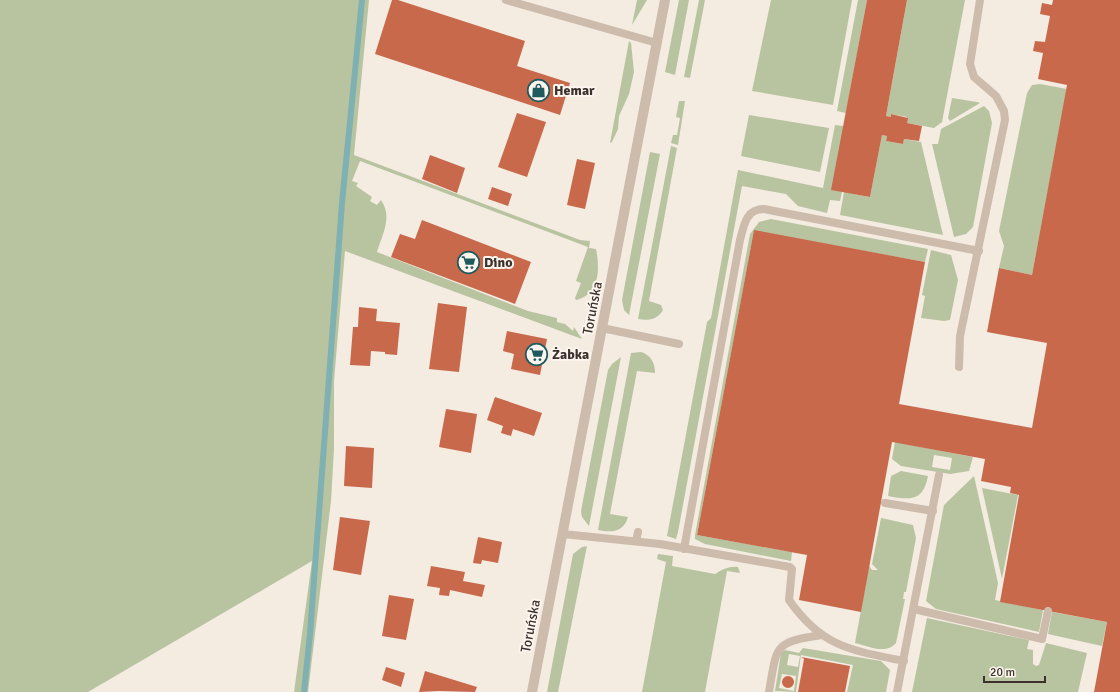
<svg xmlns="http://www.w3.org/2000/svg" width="1120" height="692" font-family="Signika,sans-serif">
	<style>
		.green { fill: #b8c4a0; fill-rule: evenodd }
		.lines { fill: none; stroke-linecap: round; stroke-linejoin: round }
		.stream { stroke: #7fb0b2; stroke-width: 6 }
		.building { fill: #c8694b }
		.service { stroke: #cdbbac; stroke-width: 8 }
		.tertiary { stroke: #cdbbac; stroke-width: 10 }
		.labels { text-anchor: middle; stroke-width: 4; stroke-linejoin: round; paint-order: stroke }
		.poi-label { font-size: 14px; font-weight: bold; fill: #3b302b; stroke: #fbf5ee; text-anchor: start }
		.street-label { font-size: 14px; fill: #3b302b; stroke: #fbf5ee }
	</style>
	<rect width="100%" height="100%" fill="#f4ebe1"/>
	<path class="green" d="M0,0h369l-15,155 226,85 10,1 -1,7 7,1c4,19 4,46 -20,51l-1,-2 6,-15 -5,-2 12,-34 -228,-86 -8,20 6,2 -2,3 16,11 -2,4 7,4 4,-5c12,17 1,35 -4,52l151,59 29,7v4l8,2 8,7 1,-4 8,12 -237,-88 -11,130v67l-3,53 -23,191h-14l18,-131 -224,131h-88z
		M637,0h10l-15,25z
		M679,0h10l-14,75 -10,-3z
		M699,0h6l-15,78 -6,-1z
		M771,0h81l-19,105 -81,-14z
		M858,0h9l-21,113 -9,-2z
		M907,0h58l-23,122 -8,6 -27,-5v-6l-16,-3v3l-5,-1z
		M629,41l2,2 3,29 -5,22 -10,22 -1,13 -6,13 -2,1z
		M1040,84l27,5 -35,186 -33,-7 5,-22 -5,-15 28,-138 5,-8z
		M952,98l25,4 3,1 -30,18 -2,-3z
		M679,101h6l-7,44 -7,-2 2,-8h4l3,-17 -4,-1z
		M984,106l5,5 3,12 -19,104 -7,7 -12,3 -22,-93h6l3,-15z
		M749,115l80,13 -9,44 -79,-16z
		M835,125l8,1 -1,66 -2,9 -10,-1 -3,13 -29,-7 -12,-12 -44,-8 -64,346 -2,7 -9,-3 40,-214 4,-4 27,-148 85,18z
		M882,135l5,1 -1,5 17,3 1,-5 17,3 22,93 -103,-20 4,-23 26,5z
		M671,146l6,2 -28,153 12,4 2,5c-6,10 -15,11 -25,9z
		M650,152l10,2 -31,161 -5,-5 -2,-10z
		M771,219l157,30 -3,13 -171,-31 -57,304 95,17 -1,9 -86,-17 -10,-5v-4l55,-301 9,-12z
		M931,250l20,5 7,25 -8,40 -6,1 -23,-3 4,-22 -3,-1z
		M641,352c10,3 14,11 14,21l-18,-2 -27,143 18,3c-4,15 -17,16 -30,13l33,-177z
		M621,357l-32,169 -7,-9 -1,-6 27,-141 4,-6z
		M895,442l78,15 -4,14 -19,3 -49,-8 -9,-7zM934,455l18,3 -2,12 -18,-3z
		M901,471l27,5c-5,26 -18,24 -40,20l3,-20z
		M974,476l24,107 -3,17 48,10 -4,22 -103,-23 -10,-8 18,-96z
		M982,488l36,7 -16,84z
		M881,518l32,7 3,13 -10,54h-2l-1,7h2l-9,44c-10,12 -28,3 -41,0l14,-77 3,4h6l-6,-6z
		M587,546l-29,146h-11l26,-138 9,-7z
		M658,554l15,2 -1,10 43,8c8,-5 14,-8 23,-7l2,6 -13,-2 -22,121h-63l24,-130 -9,-3z
		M1052,612l55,10 -5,24 -54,-12z
		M927,618l102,22 -2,9 6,1v14l3,2 3,-1 7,-22 41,10 -9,39h-166z
		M803,648l78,13 9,9 -4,22h-39l6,-27 -52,-10 -5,37 -21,-1 6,-38 4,-3 14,3zM789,654l11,2 -2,11 -11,-2zM782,674l14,2 -2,15 -15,-3z"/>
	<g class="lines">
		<path class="stream" d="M304,692l6,-58 32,-431 20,-203"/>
	</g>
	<path class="building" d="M392,0h6l127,41 -8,25 53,17 -10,32 -185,-61z
		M867,0h40l-21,116 5,1v-3l17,4 -1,5 15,3 -3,15 -15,-2 -1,5 -17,-3 1,-5 -5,-1 -12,62 -39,-7z
		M1053,0h67v692h-26l13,-70 -107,-20 19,-107 -9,-2 1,-6 -30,-6 4,-22 -93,-17 -31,170 -62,-12 8,-45 -110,-20 57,-305 171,32 -26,142 133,24 15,-85 -60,-11 12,-64 33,7 35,-190 -29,-6 5,-26 -10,-2 2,-10 10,1 5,-26 -10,-2 2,-11 10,2z
		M517,113l29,9 -19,55 -29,-10z
		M430,155l35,13 -8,25 -35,-14z
		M577,159l18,4 -10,46 -18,-4z
		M492,187l20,7 -4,12 -20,-7z
		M422,220l109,42 -16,42 -124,-47 9,-23 15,5z
		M438,303l29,4 -8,65 -30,-3z
		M359,307l18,2 -1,12 24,2 -3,32 -12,-1v-2l-14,-1 -1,15 -20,-1 3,-38h5z
		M507,331l40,8 -7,36 -29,-6 3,-15 -11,-3z
		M495,397l47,16 -8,23 -21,-7 -2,7 -10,-3 2,-7 -16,-6z
		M446,409l31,5 -6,39 -32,-6z
		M346,446l28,2 -2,40 -28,-2z
		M340,517l30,4 -9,54 -28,-5z
		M478,537l24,5 -4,21 -16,-3 -1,4 -8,-1z
		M431,566l34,6 -2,9 22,4 -3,12 -32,-7 -1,6 -10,-1 1,-7 -13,-2z
		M389,595l25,4 -8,41 -24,-4z
		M801,657l49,9 -5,26h-47l6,-33z
		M386,667l19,6 -4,14 -19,-7z
		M425,671l52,16 -2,5 -36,-1 -20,1z
		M782 682a6 6 0 1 1 12 0a6 6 0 1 1-12 0Z"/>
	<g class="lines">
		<path class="service" d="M506,0l151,43
			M602,328l77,16
			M959,367l1,-31 45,-216 -1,-9 -8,-15 -22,-19 -4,-13 10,-64
			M885,503l48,8
			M563,534l97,10 130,23 2,2 -3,31c33,47 61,50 115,61
			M636,541l2,-9
			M684,549l56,-309c4,-15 6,-31 24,-31l215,42
			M914,609l128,30 6,-28
			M769,692c8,-46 4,-50 53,-57
			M897,692l42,-217"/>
		<path class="tertiary" d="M532,692l133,-692"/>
	</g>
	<defs>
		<symbol id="shop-ring" viewBox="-11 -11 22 22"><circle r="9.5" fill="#fbf5ee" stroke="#1f5a5e" stroke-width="1.5"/><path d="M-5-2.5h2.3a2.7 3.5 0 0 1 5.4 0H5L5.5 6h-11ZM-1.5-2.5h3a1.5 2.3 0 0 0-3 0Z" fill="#1f5a5e"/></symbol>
		<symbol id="supermarket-ring" viewBox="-11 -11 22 22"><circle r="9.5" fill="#fbf5ee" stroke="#1f5a5e" stroke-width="1.5"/><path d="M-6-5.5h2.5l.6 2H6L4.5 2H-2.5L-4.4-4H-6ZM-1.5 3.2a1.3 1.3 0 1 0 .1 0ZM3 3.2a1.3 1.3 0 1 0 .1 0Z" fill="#1f5a5e"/></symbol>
	</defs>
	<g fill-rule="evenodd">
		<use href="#shop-ring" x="526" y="78" width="25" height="25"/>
		<use href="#supermarket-ring" x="456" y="250" width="25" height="25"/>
		<use href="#supermarket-ring" x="524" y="342" width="25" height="25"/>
	</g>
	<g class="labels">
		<g class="poi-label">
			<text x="554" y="95">Hemar</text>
			<text x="484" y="267">Dino</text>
			<text x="552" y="359">Żabka</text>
		</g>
		<g class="street-label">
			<text transform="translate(592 308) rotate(-79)" y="5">Toruńska</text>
			<text transform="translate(530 626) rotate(-79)" y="5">Toruńska</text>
		</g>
	</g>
	<path d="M984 676v6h61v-6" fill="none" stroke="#3b302b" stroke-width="2"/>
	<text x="990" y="676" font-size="12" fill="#3b302b" stroke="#fbf5ee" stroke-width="3" paint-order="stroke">20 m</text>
</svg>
